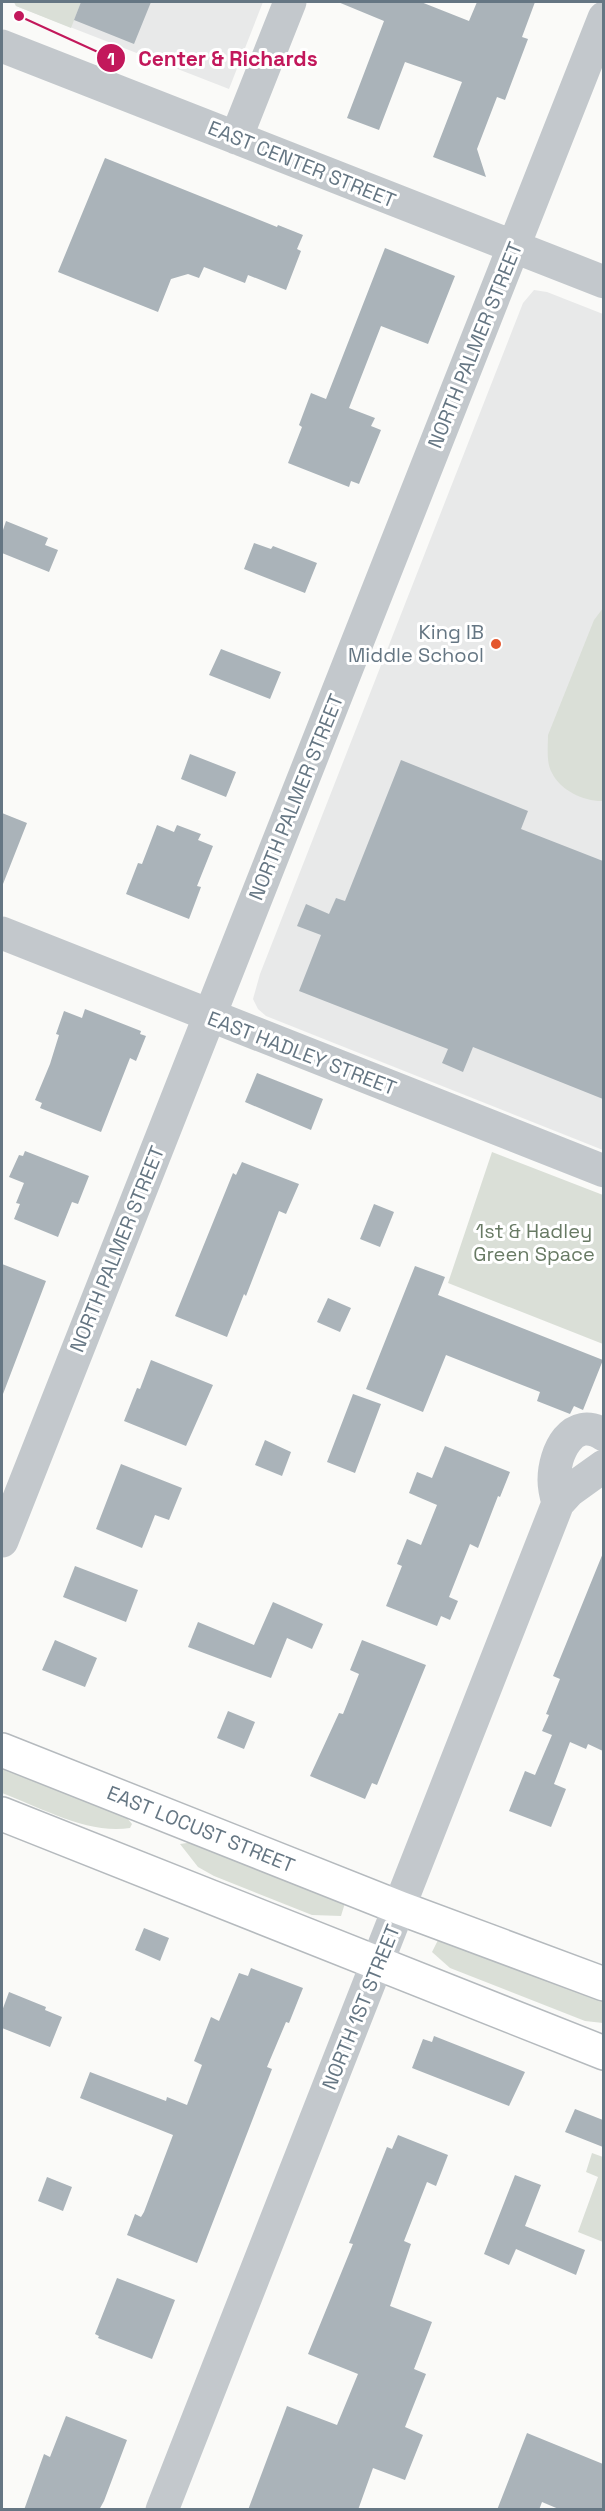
<svg xmlns="http://www.w3.org/2000/svg" width="605" height="2511" font-family="'Space Grotesk',sans-serif">
	<style>
		.built { fill: #e8e9e9 }
		.green { fill: #dadfd7 }
		.building { fill: #aab3b9 }
		.lines { fill: none; stroke-linecap: round; stroke-linejoin: round }
		.major-casing { stroke: #b5babe; stroke-width: 36 }
		.minor { stroke: #c3c8cc; stroke-width: 33 }
		.major { stroke: #fff; stroke-width: 33 }
		.poi-dot { fill: #e4572e; stroke: #fff; stroke-width: 2 }
		.labels { text-anchor: middle; stroke-width: 6; stroke-linejoin: round; paint-order: stroke }
		.street-label { font-size: 20px; fill: #657683; stroke: #fff }
		.poi-label { font-size: 20px; fill: #657683; stroke: #fff; text-anchor: end }
		.park-label { font-size: 20px; fill: #687a64; stroke: #fff }
		.leader { fill: none; stroke: #c2185b; stroke-width: 2 }
		.callout-dot { fill: #c2185b; stroke: #fff; stroke-width: 2 }
		.mark-label { font-size: 18px; text-anchor: middle; font-weight: bold; fill: #fff }
		.callout-label { font-size: 21px; text-anchor: middle; font-weight: bold; fill: #c2185b; stroke: #fff; stroke-width: 6; stroke-linejoin: round; paint-order: stroke }
	</style>
	<rect width="100%" height="100%" fill="#fafaf8"/>
	<path class="built" d="M14,2h249l-34,87 -213,-83z
		M534,290l13,2 56,22v836l-337,-134 -8,-7 -5,-10 7,-25 263,-671z"/>
	<path class="green" d="M14,2h67l-10,26 -55,-22z
		M603,608l1,193c-19,1 -43,-10 -52,-28 -6,-10 -4,-26 -4,-38l46,-115z
		M492,1152l111,43v149l-155,-61z
		M2,1759l117,49 13,16 -2,4c-42,7 -90,-21 -128,-35z
		M201,1841l144,62 -4,13 -29,-1 -98,-39 -16,-9 -18,-23z
		M439,1938l164,58v27l-18,-2 -135,-53 -18,-16z
		M592,2153l11,4v85l-25,-10 20,-55 -12,-5z"/>
	<path class="building" d="M81,2h70l-17,42 -60,-24z
		M338,2h83l48,19 8,-19h58l-13,35 6,2 -23,61 -8,-3 -20,52 9,28 -53,-20 29,-75 -57,-20 -26,68 -32,-12 37,-97z
		M105,158l172,69 1,-2 25,10 -6,14 4,2 -15,39 -38,-15 -3,8 -41,-16 -5,11 -11,-4 -17,5 -13,33 -100,-40z
		M385,248l70,28 -27,68 -47,-18 -32,82 26,10 -4,8 10,4 -22,54 -8,-3 -2,6 -61,-24 14,-36 -3,-2 12,-32 15,6z
		M6,521l42,17 -3,7 13,5 -9,22 -47,-19v-20z
		M254,543l17,6 2,-3 44,17 -12,30 -61,-24z
		M221,649l60,23 -11,27 -61,-24z
		M190,754l46,18 -10,25 -45,-18z
		M401,760l127,51 -7,18 82,32v238l-130,-52 -10,25 -21,-9 6,-14 -149,-58 22,-56 -24,-9 9,-22 23,10 7,-16 9,3z
		M2,813l25,10 -24,61 -1,-1z
		M157,825l17,7 3,-7 24,9 -3,6 15,6 -16,40 4,1 -12,32 -63,-25 12,-31 4,1z
		M85,1009l56,22 -1,3 6,2 -10,25 -6,-3 -29,74 -61,-24 2,-5 -7,-3 15,-36 9,-29 -3,-1 8,-23 18,7z
		M257,1073l66,26 -12,31 -66,-28z
		M25,1151l64,25 -11,28 -6,-2 -14,35 -44,-18 6,-15 -4,-1 8,-20 -15,-6 10,-22 4,1z
		M242,1162l57,22 -13,30 -7,-3 -33,85 -2,-2 -17,43 -52,-21 58,-143 3,2z
		M374,1204l20,8 -14,35 -20,-8z
		M2,1264l44,17 -43,113h-1z
		M415,1266l30,11 -7,18 165,65 -20,50 -9,-4 -4,8 -33,-13 3,-9 -94,-37 -23,57 -57,-23z
		M328,1298l23,10 -11,24 -23,-10z
		M151,1360l62,25 -27,61 -62,-25 13,-33 3,1z
		M353,1394l28,10 -26,69 -28,-11z
		M265,1440l26,12 -9,24 -27,-11z
		M445,1446l65,26 -10,25 -2,-1 -20,52 -8,-4 -21,53 9,4 -8,19 -9,-4 -4,10 -51,-20 16,-40 -5,-2 10,-25 14,6 16,-40 -28,-12 8,-21 15,6z
		M121,1464l61,24 -13,32 -14,-5 -13,33 -46,-19z
		M603,1553v198l-15,-7 -2,5 -16,-7 -16,42 12,5 -15,38 -42,-16 16,-40 10,4 17,-40 -10,-4 7,-16 -3,-1 14,-35 -7,-3z
		M75,1566l63,24 -12,32 -63,-25z
		M273,1602l50,22 -11,25 -25,-11 -16,40 -83,-31 10,-25 56,23z
		M55,1640l42,18 -12,29 -43,-17z
		M362,1640l64,25 -49,120 -5,-2 -7,16 -55,-23 29,-63 4,1 16,-40 -9,-4z
		M228,1711l27,11 -11,27 -27,-11z
		M144,1928l25,10 -9,23 -25,-11z
		M251,1968l52,20 -14,35 -3,-1 -19,45 5,2 -75,194 -70,-28 8,-21 6,3 3,-5 29,-77 -93,-37 10,-26 76,29 1,-4 20,8 15,-40 -8,-4 17,-44 8,4 20,-48 9,3z
		M9,1992l37,15 -1,3 17,7 -12,30 -48,-19v-17z
		M434,2036l91,36 -16,34 -97,-38 11,-29 9,3z
		M575,2109l28,11v27l-38,-15z
		M398,2135l50,20 -12,31 -9,-4 -23,59 7,3 -21,62 42,16 -18,47 12,5 -21,53 18,8 -18,45 -32,-12 -15,42h-110l39,-104 50,19 21,-51 -50,-20 45,-110 -4,-1 38,-96 5,2z
		M515,2175l26,10 -16,41 60,24 -9,25 -60,-26 -7,16 -25,-11z
		M47,2177l25,10 -9,24 -25,-10z
		M117,2278l58,22 -23,59 -54,-21 1,-2 -4,-2z
		M66,2416l61,24 -23,61 -5,9h-75l20,-56 6,3z
		M527,2433l76,31v46h-42l-19,-8 -3,8h-42z"/>
	<g class="lines">
		<defs>
			<path id="major" d="M2,1750l398,158 204,76
				M2,1814l602,239"/>
		</defs>
		<use href="#major" class="major-casing"/>
		<path class="minor" d="M2,46l602,236
			M236,138l54,-136
			M2,933l602,238
			M558,1503c-2,-7 -4,-15 -4,-23 0,-27 18,-66 50,-45
			M2,1541l602,-1523
			M162,2510l396,-1007 11,-12 35,-25"/>
		<use href="#major" class="major"/>
	</g>
	<circle class="poi-dot" cx="496" cy="644" r="6"/>
	<g class="labels">
		<g class="street-label">
			<text transform="translate(302 164) rotate(22)" y="7">EAST CENTER STREET</text>
			<text transform="translate(475 345) rotate(-68)" y="7">NORTH PALMER STREET</text>
			<text transform="translate(296 797) rotate(-68)" y="7">NORTH PALMER STREET</text>
			<text transform="translate(302 1053) rotate(21)" y="7">EAST HADLEY STREET</text>
			<text transform="translate(117 1249) rotate(-68)" y="7">NORTH PALMER STREET</text>
			<text transform="translate(201 1829) rotate(22)" y="7">EAST LOCUST STREET</text>
			<text transform="translate(361 2007) rotate(-68)" y="7">NORTH 1ST STREET</text>
		</g>
		<g class="poi-label">
			<text x="484" y="639">King IB<tspan x="484" dy="23">Middle School</tspan></text>
		</g>
		<g class="park-label">
			<text x="534" y="1238">1st &amp; Hadley<tspan x="534" dy="23">Green Space</tspan></text>
		</g>
	</g>
	<path class="leader" d="M19 16L111 58"/>
	<g class="callout-dot">
		<circle cx="19" cy="16" r="6"/>
		<circle cx="111" cy="58" r="15"/>
	</g>
	<g class="mark-label">
		<text x="111" y="65">1</text>
	</g>
	<g class="callout-label">
		<text x="228" y="66">Center &amp; Richards</text>
	</g>
	<rect width="605" height="2511" fill="none" stroke="#657683" stroke-width="6"/>
</svg>
